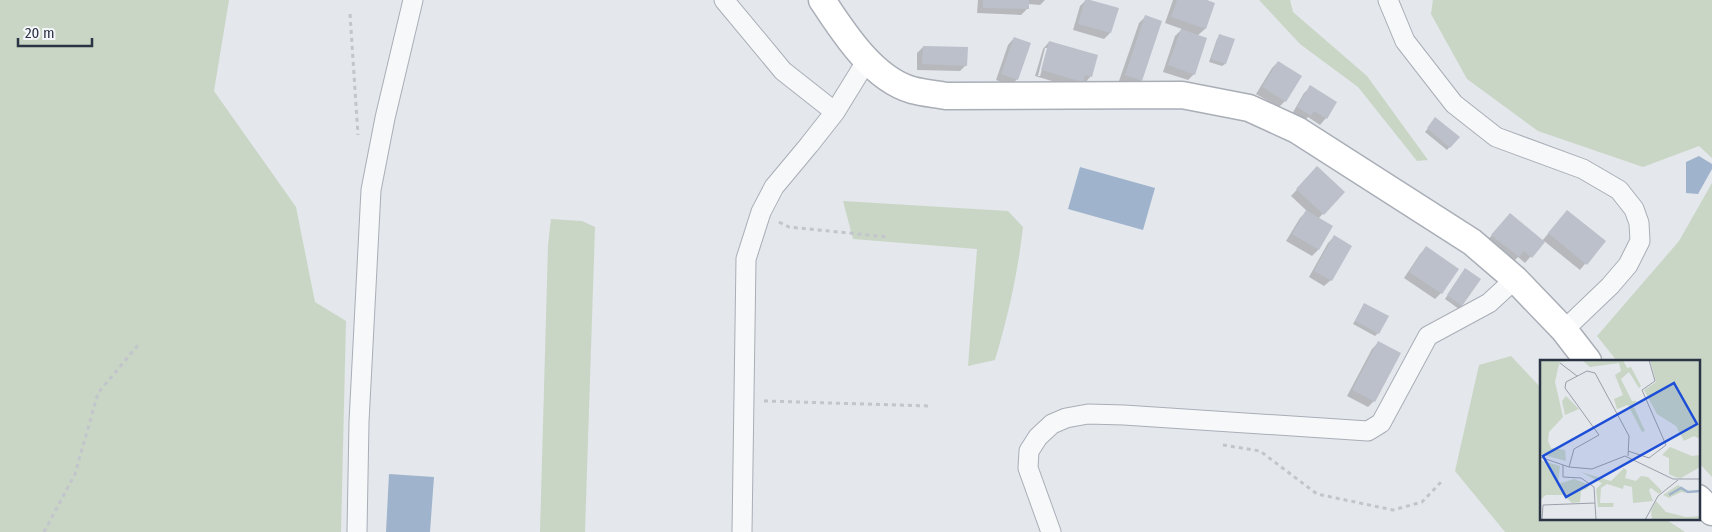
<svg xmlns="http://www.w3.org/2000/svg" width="1712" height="532" font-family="'Fira Sans Condensed',sans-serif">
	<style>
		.green { fill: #c9d6c5 }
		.water { fill: #9fb4cc }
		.shadow { fill: #0003; fill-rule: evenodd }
		.building { fill: #bbc0ca }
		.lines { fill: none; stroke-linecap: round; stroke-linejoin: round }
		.street-casing { stroke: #a9aeb7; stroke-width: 21 }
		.secondary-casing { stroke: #a9aeb7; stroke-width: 29 }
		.path { stroke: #c2c5cb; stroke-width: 3; stroke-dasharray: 4 4; stroke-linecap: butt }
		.street { stroke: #f7f8fa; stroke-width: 19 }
		.secondary { stroke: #fff; stroke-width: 26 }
		.inset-river { fill: none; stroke: #9fb4cc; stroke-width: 2.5 }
		.inset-road { fill: none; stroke: #9a9fa9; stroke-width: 1 }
		.view { fill: #1d4ed8; fill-opacity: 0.15; stroke: #1d4ed8; stroke-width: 2.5 }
		.inset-edge { fill: none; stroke: #2b3445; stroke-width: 2.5 }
	</style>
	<rect width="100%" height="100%" fill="#e4e7ec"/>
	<path class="green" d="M0,0h229l-15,91 82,116 19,95 31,19 -5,211h-341z
		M1259,0h31l3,12 74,64 61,84 -11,1 -59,-74 -58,-43z
		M1433,0h279v158l-13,-12 -56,21 -105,-36 -71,-52 -36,-65z
		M1712,183v294l-14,-15v-101h-81l-20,-25 82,-95z
		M843,201l165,10 15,16c-5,45 -15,90 -28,133l-27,6 9,-117 -124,-10z
		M551,219l31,2 13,6 -10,305h-45l8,-287z
		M1511,356l30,32v130h123l21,14h-180l-50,-61 24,-106z"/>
	<path class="water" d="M1699,156l13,8v5l-14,25 -12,-1v-31z
		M1080,167l75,21 -12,42 -75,-21z
		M389,474l45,3 -4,55h-44z"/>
	<path class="shadow" d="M978,0h67l-5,5 -12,-1 -1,5 -6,6 -44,-2z
		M1086,0l24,33 -6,6 -31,-9 7,-24z
		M1173,0h30l2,29 -8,7 -3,38 -6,6 -25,-8 12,-36 7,-7 -17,-6z
		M1145,17l-4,63 -6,7 -16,-6 20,-58z
		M1220,36l5,28 -3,2 -13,-4 8,-23z
		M1014,38l3,41 -6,7 -15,-6 12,-35z
		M1049,42l42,34 -6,7 -4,-1 -6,6 -40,-12 8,-27zM1045,48h3l-8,28h-2z
		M923,47l43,18 -6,6 -43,-1v-17z
		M1278,62l7,39 -6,6 -23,-13 16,-26z
		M1311,87l15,31 -6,7 -12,-8 -4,5 -12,-8 12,-21z
		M1433,122l25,15 -11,13 -22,-18z
		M1317,168l26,24 -25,27v31l-6,6 -26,-15 14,-23 7,-7 -16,-15z
		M1561,218l43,23 -24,29 -36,-29 -19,22 -7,-6 -6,6 -26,-21 18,-21 38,20z
		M1334,237l-3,43 -7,6 -15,-9 19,-34z
		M1426,248l32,21 -17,24 -6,6 -31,-21 16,-24z
		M1463,273l17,6 -21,30 -14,-10z
		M1364,304l14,29 -3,3 -22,-12z
		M1378,343l-4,58 -6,6 -21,-11 25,-47z"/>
	<path class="building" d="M983,0h46v9l-46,-1z
		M1085,0h5l29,8 -8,25 -33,-9z
		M1177,0h30l8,3 -9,26 -35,-12z
		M1145,15l17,6 -20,60 -17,-6z
		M1181,29l26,9 -12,37 -27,-10z
		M1219,34l16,5 -9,25 -15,-5z
		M1014,37l17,6 -13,37 -17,-6z
		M1049,41l49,14 -6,22 -7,-2 -2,7 -42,-12z
		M923,46l45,1 -1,19 -45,-2z
		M1278,61l24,15 -16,26 -24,-15z
		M1310,85l27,17 -10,17 -13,-8 -3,5 -14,-9z
		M1435,117l25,20 -10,11 -23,-20z
		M1317,166l28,26 -21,23 -28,-26z
		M1306,210l27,16 -14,24 -27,-16z
		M1567,210l39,31 -19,24 -39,-32z
		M1510,213l35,29 -13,16 -8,-7 -5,6 -28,-22z
		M1334,235l18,11 -20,35 -18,-10z
		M1426,246l33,23 -17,25 -33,-22z
		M1465,268l16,11 -19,27 -15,-11z
		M1364,303l25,13 -10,18 -24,-13z
		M1378,341l23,12 -26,49 -23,-12z"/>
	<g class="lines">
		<defs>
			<path id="street" d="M724,0l59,71 52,41
				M1388,0l17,41 49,63 42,33 87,32 36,21 15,19 5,14 1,18 -12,24 -18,21 -46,44
				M357,532l2,-110 12,-232 14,-72 28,-118
				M742,532l4,-273 15,-47 13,-25 35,-42 26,-33 32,-52
				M1051,532l-23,-64 1,-17 9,-14 14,-13 14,-6 22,-4 36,1 244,16 13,-8 47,-87 61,-33 26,-24"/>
			<path id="secondary" d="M822,0c21,32 51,79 90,90 11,3 23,4 34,6l236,-1 67,13 48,22 175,112 43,37 49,51 24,31
				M1698,498l14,14"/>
		</defs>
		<use href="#street" class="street-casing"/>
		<use href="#secondary" class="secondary-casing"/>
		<path class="path" d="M350,14l8,121
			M779,222l10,5 99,10
			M764,401l168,5
			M1223,445l37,6 57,43 76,16 29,-8 20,-21
			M44,532l31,-58 23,-81 40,-48"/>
		<use href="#street" class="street"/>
		<use href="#secondary" class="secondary"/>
	</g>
	<g transform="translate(1540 360)">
		<rect width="160" height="160" fill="#e4e7ec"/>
		<path d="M0,0h34l-14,2 -2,6 -3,14 8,35 -14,15 -1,9 3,7 14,2 1,11 -26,-7zM42,0h41l4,8 4,-1 10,19 -2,2 -10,-16 -8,7 11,22h5l-4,4 12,26 -3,1 -14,-27 -11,4 -3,-10 9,-4 -8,-20 6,-4 -2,-8 -29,4zM110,0h50v79l-6,-3 -10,5 -8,-15 -19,-12 -13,-24 12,-8zM26,36l13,13 -14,6 -3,-14zM130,87l22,9 8,-1v12l-19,11 -6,-1 -6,-3v-16l-7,-3zM0,100l20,6 -2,18 16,-5 13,5 1,4 -7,3 -1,11 -8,1 -9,-8h-17l-6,5zM84,108l3,3 -2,7 11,3 5,-5 7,1 14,14 -3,3 -8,-6 -2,2 4,11 -20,2 -1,-16 -8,-2 -1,4 -16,-5 -6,4 -1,15h14l-1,4h-15l-2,-18 6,-6 -21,-11 30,9zM138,125l12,8 -9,-1 -12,6 -6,-3zM116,141l10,11 20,5 14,-1v4h-48l-1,-9z" fill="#c9d6c5"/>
		<path class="inset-river" d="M129,135l12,-7 7,4 12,-1"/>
		<path class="inset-road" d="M20,3l17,13M88,91l21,7 17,-13 -24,-55 13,-9 -6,-21M0,97l29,10 23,2 33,-13 48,23h27M23,105v12l18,1 13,9 2,33M29,107l5,-18 25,-14 -34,-47 1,-6 21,-11 8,2 34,63 -1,20M2,160l1,-15 52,-2M105,160l13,-24 20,-16"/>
		<path class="view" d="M134,23l23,41 -131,73 -23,-41z"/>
		<rect width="160" height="160" class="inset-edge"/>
	</g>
	<path d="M18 38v8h74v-8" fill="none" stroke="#2b3445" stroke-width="2.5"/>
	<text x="25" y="38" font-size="15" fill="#2b3445" stroke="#f4f6f9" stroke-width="4" paint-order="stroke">20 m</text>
</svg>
